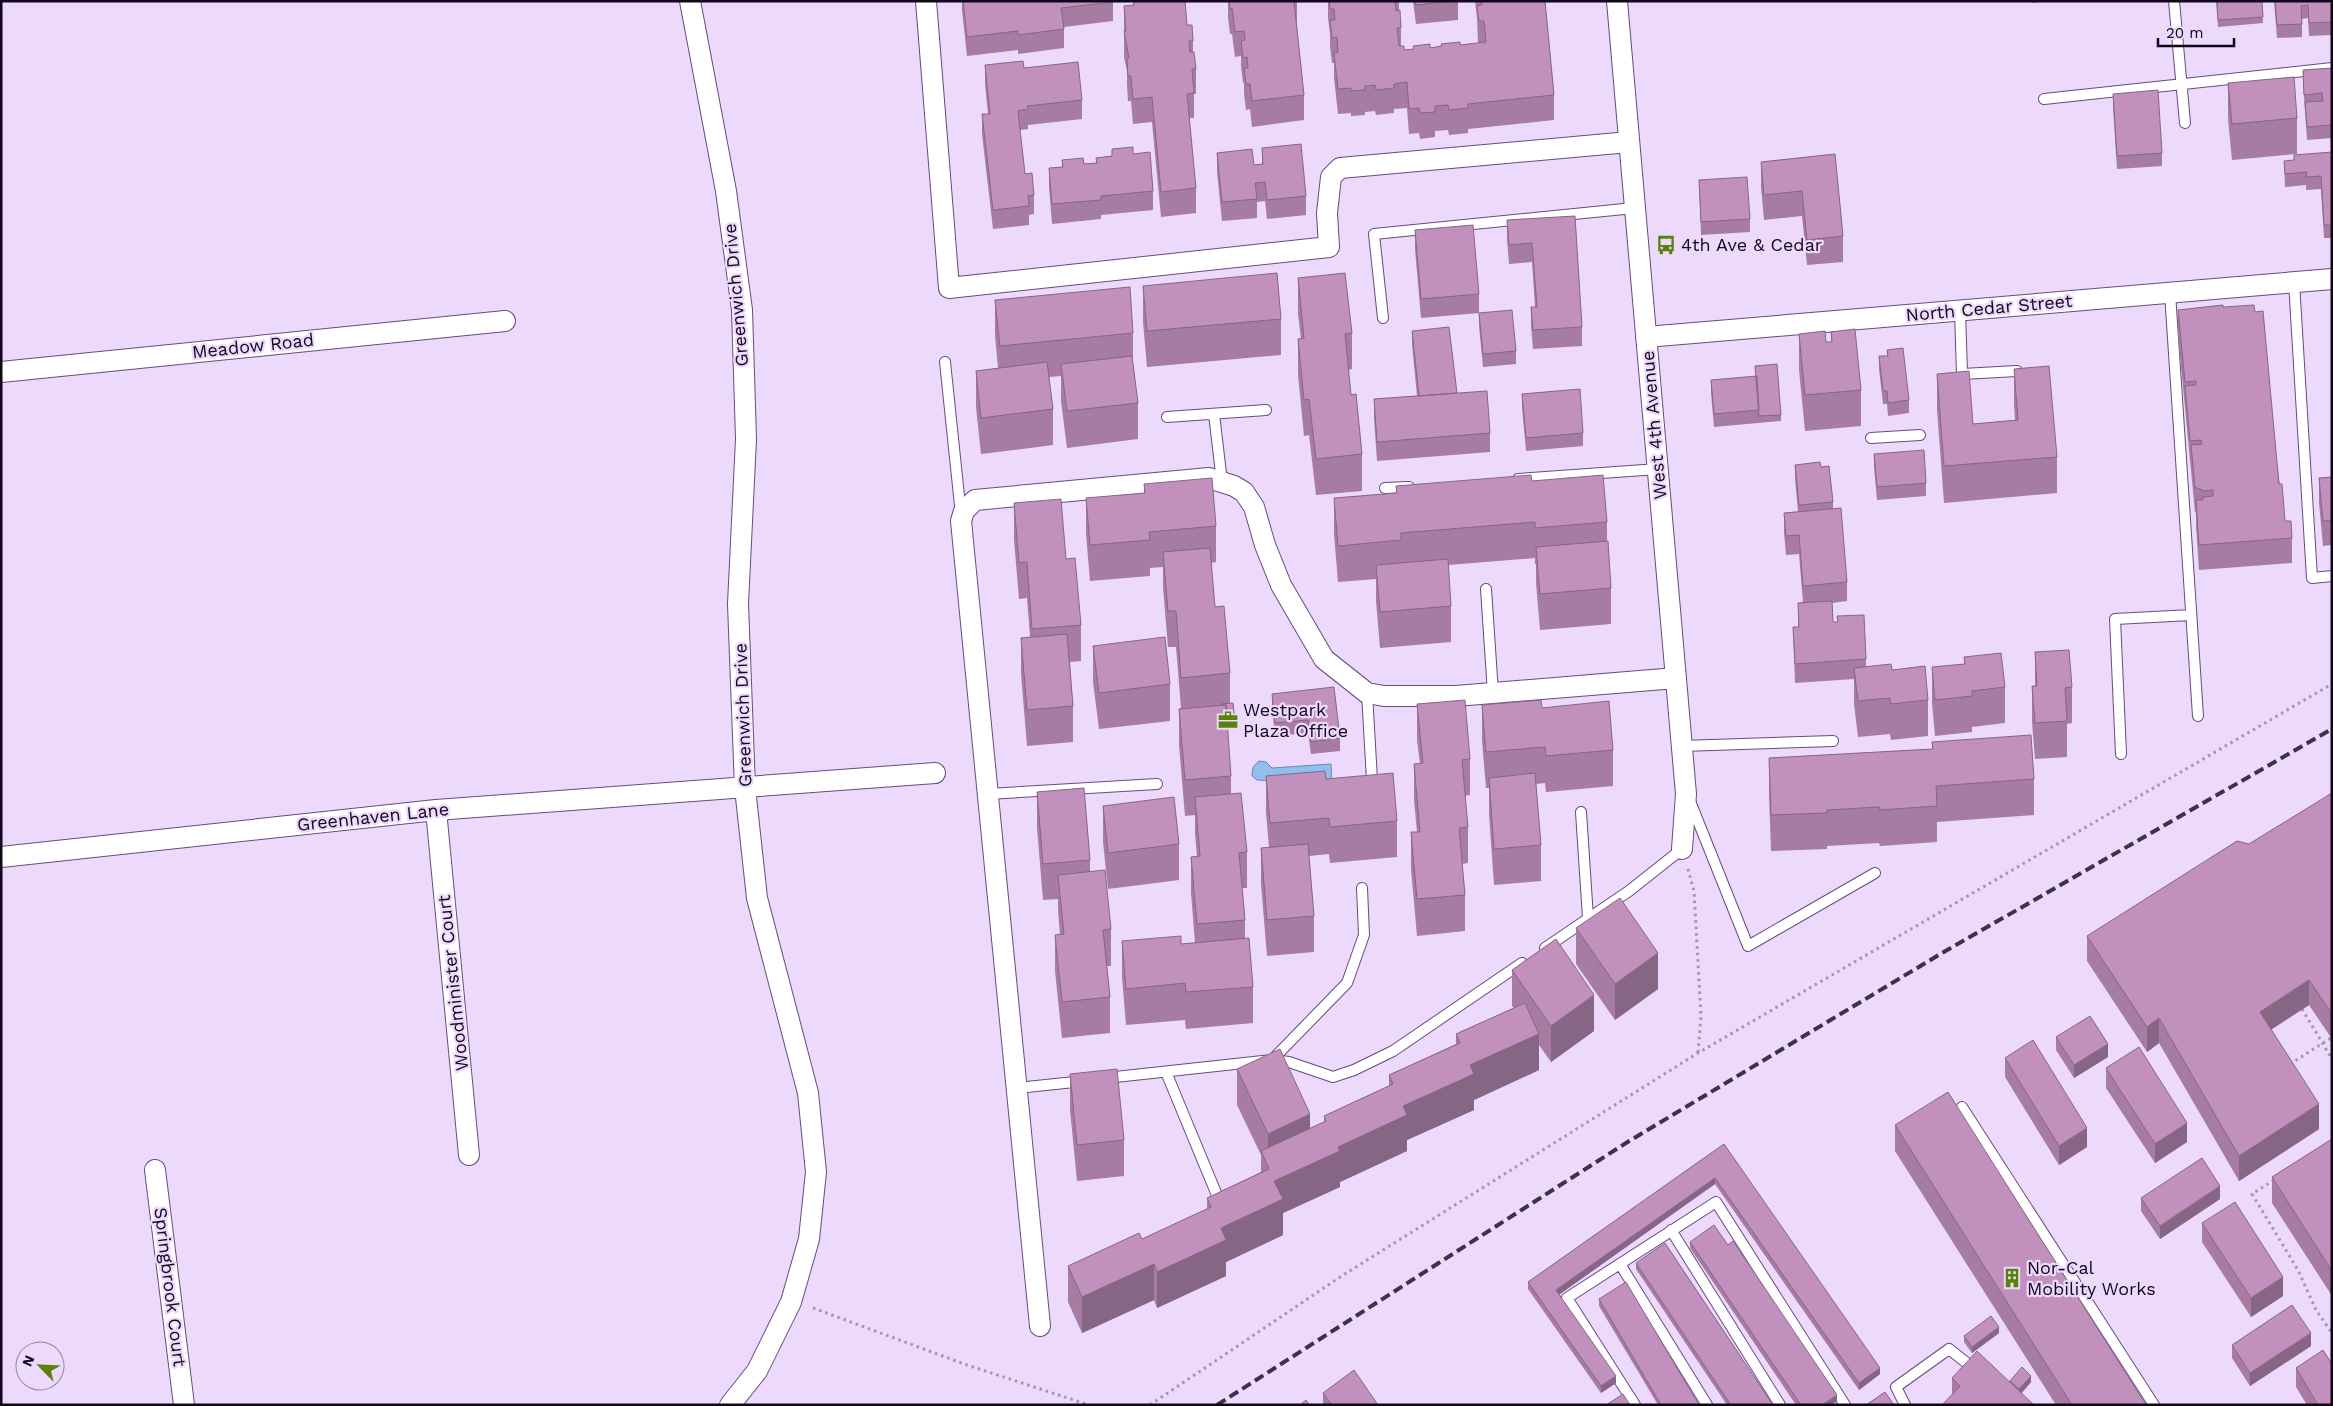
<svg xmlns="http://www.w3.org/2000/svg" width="2333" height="1406" font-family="'Work Sans',sans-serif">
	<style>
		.water { fill: #90bfee; stroke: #6a88ae }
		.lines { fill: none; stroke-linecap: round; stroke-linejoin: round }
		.service-casing { stroke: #674b7d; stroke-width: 12 }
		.minor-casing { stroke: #674b7d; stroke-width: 22 }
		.path { stroke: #a493b1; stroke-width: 3; stroke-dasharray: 2.5 4; stroke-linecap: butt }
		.service { stroke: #fff; stroke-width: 10 }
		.minor { stroke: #fff; stroke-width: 20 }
		.rail { stroke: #3e3148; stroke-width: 4; stroke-dasharray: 10 5; stroke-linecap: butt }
		.wall { fill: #a67ca3 }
		.shaded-wall { fill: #876584 }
		.building { fill: #c190bd; stroke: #876584 }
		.labels { text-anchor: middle; stroke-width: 4.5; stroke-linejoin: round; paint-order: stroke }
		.poi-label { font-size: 18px; fill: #12071a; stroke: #ecd9fc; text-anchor: start }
		.street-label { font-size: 18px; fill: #12071a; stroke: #ecd9fc }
	</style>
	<rect width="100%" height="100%" fill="#ecd9fc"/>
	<path class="water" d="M1259,761l7,1 6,6 59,-4 1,28 -58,-11 -17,-1 -5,-4 1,-9z"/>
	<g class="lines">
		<defs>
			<path id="service" d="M2174,1l11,122
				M2044,99l288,-31
				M2294,282l18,296 20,-2
				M2170,293l28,423
				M1960,311l2,63 55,-3
				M1383,318l-9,-84 260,-26
				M945,362l16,153
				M1214,414l8,68
				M1167,417l99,-7
				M1871,438l49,-3
				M1518,479l140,-10
				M1385,488l24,-1
				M1486,589l7,104
				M1367,693l5,87
				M1682,746l151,-5
				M2121,754l-6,-135 76,-4
				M988,794l169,-10
				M1690,801l58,145 127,-73
				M1581,812l7,106
				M1545,948l84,-57 53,-42
				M1272,1060l75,-77 17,-48 -2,-47
				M1166,1072l53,128
				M1106,1078l166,-18 17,2 44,15 21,-7 39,-19 129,-88
				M1017,1088l67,-7
				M1962,1107l192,298
				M1671,1230l109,175
				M1620,1264l87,141
				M1635,1405l-68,-107 149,-96 129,203
				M1905,1405l-9,-18 53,-38 28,22"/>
			<path id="minor" d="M690,1l36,190 16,119 4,129 -8,165 7,184 12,110 51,195 8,79 -7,67 -18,63 -34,69 -27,34
				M926,1l23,287 380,-41 -2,-34 4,-36 9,-9 289,-26
				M1617,1l69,793 -4,55
				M1646,337l686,-58
				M1,372l504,-51
				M436,810l33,345
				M1,857l435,-47 499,-37
				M155,1170l29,235
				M1040,1326l-79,-805 3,-10 11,-11 234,-22 25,8 10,6 10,15 11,38 16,40 43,74 43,34 17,3h72l220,-18"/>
		</defs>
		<use href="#service" class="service-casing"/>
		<use href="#minor" class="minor-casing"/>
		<path class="path" d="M1688,869l6,22 7,125 -3,37
			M2302,1009l30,50
			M2290,1064l41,-26
			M2274,1180l-22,14 46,76 18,40 16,23
			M813,1308l154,57 122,40
			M1150,1405l190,-128 358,-224 634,-369"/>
		<use href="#service" class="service"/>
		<use href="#minor" class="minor"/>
		<path class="rail" d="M1217,1405l409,-262 316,-190 390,-224"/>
	</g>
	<path class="wall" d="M962,1h151v20l-49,6v21l-46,6v-4l-51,6 -5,-46z
		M1133,1h52l2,24 6,16v11l3,17v25h-2v24h-5l7,70v25l-35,4 -9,-95 -19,2 -2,-23h-3l-1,-17v-13l-3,-14v-51l9,-1z
		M1228,1h69v26l7,68v25l-52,7 -2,-18 -4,1 -2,-17v-10h-1l-2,-17v-10l-6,1 -3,-23h-2l-2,-17z
		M1328,1h71v9l2,18v18l3,4 37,-3v-3l19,1 18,-2 -1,-25 -2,-17h70l9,94v25l-86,9v4l-19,2 -1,-5 -13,1v6l-15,2 -1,-6 -10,1 -2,-26 -13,1v4l-18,2 -1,-4 -10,1v3l-14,1v-3l-13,1 -4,-36v-15h-2l-2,-17v-12l-2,-16z
		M1413,1h45v19l-42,4z
		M2032,1h13l-13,2z
		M2216,1h46l1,22 -45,4z
		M2274,1h58v34l-23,1 -1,-18 -6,1v18l-25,1z
		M985,65l39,3 58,32v19l-54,6v4l-8,1 5,44 9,21v19l-5,1v10l-36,4 -11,-95v-20h6l-3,-30z
		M2332,68v70l-25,2 -4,-57v-13z
		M2228,83l69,35v36l-65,6 -4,-41z
		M2113,94l49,59v13l-45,3 -4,-62z
		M1262,148l44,48v19l-39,4 -2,-18 -8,1v16l-35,3 -5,-49v-19l37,12 8,-1z
		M1112,149l21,5 20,37v19l-52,5v4l-49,5 -3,-37v-19l13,-1v-7l22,4 12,-1v-5l16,-2z
		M2332,152v86h-8l-3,-49 -15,1v-5l-21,2 -1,-26 10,-1z
		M1835,154l8,82v26l-36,3 -5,-49 -38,4 -3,-33v-25z
		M1699,180l51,39v13l-49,3z
		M1575,216l7,111v19l-49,3 -2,-23v-19h4l-3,-45 -23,2 -2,-25v-19z
		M1415,230l64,64v19l-58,5 -6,-69z
		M1298,278l54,55v36l-4,1 3,25 11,59v37l-46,4 -7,-60 -5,1 -6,-61v-36h3l-3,-25z
		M1143,286l138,33v36l-134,12 -4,-45z
		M995,300l138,33v32l5,38v36l-71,9 -6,-47v-25l-12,1 4,32v36l-72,9 -5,-47v-36l22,-3 -3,-32z
		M2223,307l32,5 30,209 7,17v25l-93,7 -3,-44v-13l-1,-1 -17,-177v-25z
		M1479,313l37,38v13l-33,3 -4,-41z
		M1412,331l45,62 33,40v19l-113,9 -3,-43v-19l43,-3 -5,-52z
		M1831,332l30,58v36l-56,5 -6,-61v-36l27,8h5z
		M1887,350l22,50v13l-21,3 -1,-12h-4l-4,-35v-13h8z
		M1755,366l26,49v6l-67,6 -3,-34v-13l45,-4z
		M2014,369l43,88v36l-113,10 -7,-93v-36l36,50 42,-4 -1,-15z
		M1522,394l61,39v13l-57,5 -4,-44z
		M1874,454l52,29v13l-49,4 -3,-33z
		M1795,465l26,2 12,35v7l14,73v19l-15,2 1,19 33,37v8l26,3 36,30v36l-37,4 -1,-6 -32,3 -4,-33v-25l-59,4 -2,-56h5v-24l5,-1 -4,-48 -13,1 -2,-23v-19l14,-1 -3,-34z
		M2332,477v68l-9,1 -4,-43v-25z
		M1532,481l75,41v19l4,47v36l-71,6 -4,-47v-19h-1v-6l-87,7 3,41v36l-71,6 -4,-47v-22l-38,3 -4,-48v-36l62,-5v-7z
		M1144,484l72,42v36l-5,1 4,44 15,66v30l5,19v6l-8,1 4,47v18l16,58v36h-5l3,32v18l8,49v36l-67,6 -1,-9 -59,5 -4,-48v-36l59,3 14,-1 -4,-50v-36h6l-2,-24v-18l-10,1 -6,-71v-36l2,-1 -5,-61h-8l-5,-59v-21l-13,1v8l-60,5 -4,-47v-36l58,-5z
		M1014,503l52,56 15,66v36l-11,1 3,44v36l-46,4 -6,-72v-36l9,-1 -3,-39 -8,1 -5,-59z
		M1093,646l77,38v37l-71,8 -6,-47z
		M2035,652l37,35v36l-5,1v33l-32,2 -3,-37v-36h3z
		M1964,657l41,30v36l-33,4v5l-37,4 -3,-33v-36l32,-3z
		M1272,694l68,44v13l-29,3 -3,-21 -33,3 -3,-29z
		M1417,704l53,55v36l-5,1 3,31v36l-6,1 3,31v36l-48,5 -6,-67v-37h6l-3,-32v-36h6l-3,-24z
		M1482,705l60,3 71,42v36l-67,6 -1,-9 -9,1 5,61v36l-47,4 -5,-71v-26h-3l-4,-47z
		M1932,742l102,37v36l-97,7v20l-57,4 -1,-3 -52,3v3l-56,2 -2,-57v-36l163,-9z
		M1266,776l60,3 71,42v36l-67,6 -1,-9 -20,2 5,60v36l-47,4 -6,-72v-36h8l-3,-36z
		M1037,792l53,68v12l21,57v37h-4l3,31v36l-48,5 -7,-67v-36h5l-2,-24v-12l-15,1 -6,-72z
		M2332,793v246l-23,-34 -38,24 48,100 -80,52 -80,-138 -12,9 -60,-91v-25l162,-92z
		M1103,806l76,38v36l-71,9 -5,-47z
		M1576,928l82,61 -43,31 -39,-56z
		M1512,970l82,61 -43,31 -12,-17v25l-65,30v10l-67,30v11l-67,31v5l-57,26v22l-57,27v14l-69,32 -3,-8 -72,33 -14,-31v-36l74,-27 65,-30v-11l54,-26v-17l-24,-50v-36l73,59 14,-6v-6l65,-30v-11l67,-31v-10l58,-26 -2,-2z
		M2056,1037l52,20 -34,21 -18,-28z
		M2005,1058l82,89 -28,18 -54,-88z
		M2106,1068l81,74 -32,21 -49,-75z
		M1070,1074l54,66v36l-47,5 -7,-71z
		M1895,1125l251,280h-90l-161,-254z
		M2332,1139v157l-60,-93v-26z
		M1724,1144l156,230 -21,16 -144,-206 -156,110 57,89 -15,10 -73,-104v-7z
		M2141,1198l79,1 -60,40 -19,-28z
		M2202,1223l81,73 -32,21 -49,-75z
		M1690,1242l147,159 -5,4h-36l-106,-157z
		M1636,1263l137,142h-46l-91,-136z
		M1599,1299l100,106h-41l-59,-99z
		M1999,1333l-27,20 -8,-11v-6z
		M2232,1345l79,1 -61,40 -18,-28z
		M2296,1368l36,37h-25l-11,-18z
		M1952,1378l58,4v-1l21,1 -9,11 -70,1z
		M1323,1393l55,12h-55z"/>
	<path class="shaded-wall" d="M1658,953v36l-43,31v-36z
		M2309,980v25l-49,32v-25z
		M1594,995v36l-43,31v-36z
		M2159,1018v25l-12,9v-25z
		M1539,1034v36l-65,30v10l-67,30v11l-67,31v5l-57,26v22l-57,27v14l-69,32v-36l64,-44 53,-47 64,-34 132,-82z
		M2108,1044v13l-34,21v-13z
		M2319,1104v25l-80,52v-25z
		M1310,1114v36l-42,16v-32z
		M2187,1123v19l-32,21v-19z
		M2087,1128v19l-28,18v-19z
		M1715,1178v6l-159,113v-7z
		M2220,1186v13l-60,40v-13z
		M1154,1264v36l-72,33v-36z
		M2283,1277v19l-32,21v-19z
		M1999,1327v6l-27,20v-6z
		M2311,1333v13l-61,40v-13z
		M1880,1368v6l-21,16v-7z
		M1616,1376v7l-15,10v-7z
		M2031,1376v6l-12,13v-6z
		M1837,1395v6l-5,4h-10z"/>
	<path class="building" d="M963,1h150v1l-52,6 3,21 -46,6v-4l-51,6z
		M1134,1h51l2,24h5l1,16h-4l1,11h4l2,17h-4l2,24 -7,1 9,94 -35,4 -9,-95 -19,2 -2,-23h-3l-1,-17 2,-1 -5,-27h2l-2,-25 10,-1z
		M1229,1h68l-3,1 10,93 -52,6 -2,-17h-4l-2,-16h4l-1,-11 -4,1 -2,-17 4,-1 -1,-9 -9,1 -3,-24 -2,1z
		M1329,1h66l1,10 4,-1 1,18h-4l2,18h5v4l10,-1 -1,-3 17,-2v4l12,-2 -1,-2 19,-2v3l26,-3 -2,-21h-5l-2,-15 5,-1v-4h63l9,94 -86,9v4l-19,2 -1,-5 -13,1v6l-15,1 -1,-5 -10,1 -2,-27 -13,2v4l-18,2 -1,-5 -10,1v4l-14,1v-3l-13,1 -4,-36 4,-1 -1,-15 -5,1 -2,-18h5l-1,-11h-4z
		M1415,1h39l-38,4z
		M2217,1h45l1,16 -45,3z
		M2275,1h57v21l-23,1 -1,-18 -7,1 1,18 -25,1z
		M1023,61l1,7 54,-6 4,38 -55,6 1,3 -10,2 7,63 7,-1 2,22 -6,1 1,10 -36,4 -11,-96h8l-5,-49z
		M2332,68v57l-25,2 -2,-25 18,-1 -1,-8 -18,2 -1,-25z
		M2294,77l3,41 -65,6 -4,-41z
		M2158,90l4,63 -45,3 -4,-62z
		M1301,144l5,52 -39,4 -2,-18 -10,1 2,16 -35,3 -5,-49 35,-4 2,16 9,-1 -1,-16z
		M1133,147v7l17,-2 3,39 -52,5v4l-49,4 -3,-36 14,-1 -1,-7 21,-2 1,6 13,-1 -1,-5 16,-2v-7z
		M2332,152v73h-8l-3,-49 -15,1 1,-5 -22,2 -1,-13 10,-1v-5z
		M1835,154l8,82 -36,4 -5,-49 -38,4 -3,-33z
		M1747,177l3,42 -49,3 -2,-42z
		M1575,216l7,111 -49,3 -2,-23h6l-5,-64 -23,2 -2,-25z
		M1473,225l6,69 -58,5 -6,-69z
		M1277,273l4,46 -134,12 -4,-45z
		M1345,273l7,60 -7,1 6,61 5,-1 6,60 -46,5 -7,-60 -5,1 -6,-61 6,-1 -6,-60z
		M1130,287l3,46 -133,13 -5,-46z
		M2223,305v2l31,-2 1,7 8,-1 16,173h3l3,37h6l1,17 -93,7 -3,-45h7v-3l10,-1v-6l-9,1 -9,-4 -4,-42 11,-1 -1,-4 -11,1 -5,-55 11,-1v-4l-11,1 -7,-72z
		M1512,310l4,41 -33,3 -4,-41z
		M1449,327l8,66 -38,3 -7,-65z
		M1855,329l6,61 -56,5 -6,-61 26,-3 1,11h6l-1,-10z
		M1903,348l6,52 -21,3 -1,-12h-4l-4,-35h9l-1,-6z
		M1132,356l6,47 -71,8 -6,-47z
		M1047,362l6,47 -72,9 -5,-47z
		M1777,364l4,51 -22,1 -4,-50z
		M2049,366l8,91 -113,9 -7,-92 32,-3 4,53 45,-4 -4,-51z
		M1757,376l2,34 -45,4 -3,-34z
		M1580,389l3,44 -57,5 -4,-44z
		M1487,391l3,42 -113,9 -3,-43z
		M1924,450l2,33 -49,4 -3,-33z
		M1820,462l1,5 8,-1 4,36 -34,3 -4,-40z
		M1531,475l1,6 71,-6 4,47 -72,6v-6l-134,11v7l-63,6 -4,-48 63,-5 -1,-7z
		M2332,477v43l-9,1 -4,-43z
		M1212,478l4,48 -67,6 1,8 -60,5 -4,-47 59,-5 -1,-9z
		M1061,499l5,60 9,-1 6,67 -49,4 -5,-67 -8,1 -5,-60z
		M1841,508l6,74 -44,4 -4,-51 -13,1 -2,-23z
		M1608,541l3,47 -71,6 -4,-47z
		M1210,548l5,59 9,-1 6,67 -49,5 -5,-67h-8l-5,-59z
		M1448,559l3,47 -71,6 -4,-47z
		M1832,601l1,21h5l-1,-6 27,-1 2,44 -71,5 -2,-37h6l-1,-24z
		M1067,634l6,72 -46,4 -6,-72z
		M1165,637l5,47 -71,9 -6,-47z
		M2069,650l3,37 -7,1 2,33 -32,2 -3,-37h5l-2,-34z
		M2001,653l4,34 -33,4v5l-37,4 -3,-33 33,-3 -1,-7z
		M1891,664l1,6 33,-4 3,34 -37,4 -1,-6 -32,3 -4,-33z
		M1334,687l6,51 -29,4 -3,-22 -33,3 -3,-29z
		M1465,700l5,59 -8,1 6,67 -9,1 6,67 -48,4 -6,-67h9l-6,-68 9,-1 -6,-59z
		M1541,700l1,8 67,-7 4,49 -67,6 -1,-9 -59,5 -4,-47z
		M1233,703l2,19 -8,1 -1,-18h-5v-1z
		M1226,705l5,71 -46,4 -6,-71z
		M2031,735l3,44 -98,7 1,20 -57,4 -1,-3 -52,3v3l-56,2 -2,-57 164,-9 -1,-7z
		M1325,771l1,8 67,-6 4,48 -67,6 -1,-9 -59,5 -4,-47z
		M1535,773l6,72 -47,4 -5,-71z
		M1084,788l6,72 -47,4 -6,-72z
		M1241,793l6,59 -8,1 6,67 -48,4 -6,-67 9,-1 -5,-59z
		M2332,793v221l-23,-34 -49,32 59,92 -80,52 -80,-138 -12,9 -60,-91 150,-95 12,3z
		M1174,797l5,47 -71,9 -5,-47z
		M1308,844l6,72 -47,4 -6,-72z
		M1105,870l6,59 -8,1 7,67 -48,5 -7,-67 9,-1 -6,-59z
		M1620,898l38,55 -43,31 -39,-56z
		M1181,936v8l68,-6 4,49 -67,5 -1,-9 -59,6 -4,-48z
		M1556,939l38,56 -43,31 -39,-56z
		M1525,1003l14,31 -69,31 4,9 -71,32 4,9 -69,32 2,4 -66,30 9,18 -62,29 5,12 -69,32 -3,-8 -72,33 -14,-31 71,-33 3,6 69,-32 -4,-9 62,-29 -8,-18 65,-30 -2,-5 69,-32 -4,-9 71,-32 -4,-9z
		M2090,1016l18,28 -34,21 -18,-28z
		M2033,1040l54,88 -28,18 -54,-88z
		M2139,1047l48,76 -32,21 -49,-76z
		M1280,1049l30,65 -42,20 -31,-65z
		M1117,1069l7,71 -47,5 -7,-71z
		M1948,1092l198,313h-74l-177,-280z
		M2332,1139v132l-60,-94z
		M1724,1144l156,224 -21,15 -144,-205 -159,112 60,86 -15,10 -73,-104z
		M2202,1158l18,28 -60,40 -19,-28z
		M2235,1202l48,75 -32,21 -49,-75z
		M1714,1225l14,20 5,-4 104,154 -15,10h-21l-111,-163z
		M1665,1243l108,162h-42l-95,-142z
		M1626,1282l73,123h-38l-62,-106z
		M2292,1305l19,28 -61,40 -18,-28z
		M1991,1316l8,11 -27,20 -8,-11z
		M2323,1350l9,14v41h-14l-22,-37z
		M1977,1351l57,54h-92l18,-19 -8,-8z
		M2022,1367l9,9 -12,13 -9,-8z
		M1354,1370l24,35h-46l-9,-12z
		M1885,1392l9,13h-28z
		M1623,1394l7,11h-24z
		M1306,1400l3,5h-9z"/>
	<defs>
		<symbol id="bus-bare" viewBox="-9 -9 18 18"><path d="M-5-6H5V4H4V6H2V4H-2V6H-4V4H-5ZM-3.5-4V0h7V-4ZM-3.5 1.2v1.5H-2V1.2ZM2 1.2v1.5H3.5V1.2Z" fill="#58820a" stroke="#ecd9fc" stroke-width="2.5" paint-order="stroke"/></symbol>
		<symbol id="office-bare" viewBox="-9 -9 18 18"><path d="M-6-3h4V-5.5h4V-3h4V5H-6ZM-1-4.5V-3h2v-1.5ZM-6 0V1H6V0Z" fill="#58820a" stroke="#ecd9fc" stroke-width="2.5" paint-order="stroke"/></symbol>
		<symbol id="building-bare" viewBox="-9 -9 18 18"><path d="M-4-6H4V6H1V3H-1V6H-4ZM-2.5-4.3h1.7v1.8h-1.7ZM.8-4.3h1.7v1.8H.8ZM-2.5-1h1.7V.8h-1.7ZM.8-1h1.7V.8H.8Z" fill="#58820a" stroke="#ecd9fc" stroke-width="2.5" paint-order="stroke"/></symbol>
	</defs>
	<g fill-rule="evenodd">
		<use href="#bus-bare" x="1652" y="231" width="28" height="28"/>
		<use href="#office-bare" x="1214" y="706" width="28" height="28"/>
		<use href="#building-bare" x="1998" y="1264" width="28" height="28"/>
	</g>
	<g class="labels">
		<g class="poi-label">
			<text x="1681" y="251">4th Ave &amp; Cedar</text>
			<text x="1243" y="716">Westpark<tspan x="1243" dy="21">Plaza Office</tspan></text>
			<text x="2027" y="1274">Nor-Cal<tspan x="2027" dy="21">Mobility Works</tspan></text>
		</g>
		<g class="street-label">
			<text transform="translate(736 295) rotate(-95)" y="6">Greenwich Drive</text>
			<text transform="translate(1989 308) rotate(-5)" y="6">North Cedar Street</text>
			<text transform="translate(253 346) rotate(-6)" y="6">Meadow Road</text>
			<text transform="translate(1654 425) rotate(-95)" y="6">West 4th Avenue</text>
			<text transform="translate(743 715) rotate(-92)" y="6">Greenwich Drive</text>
			<text transform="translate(373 817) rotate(-6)" y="6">Greenhaven Lane</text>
			<text transform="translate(453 983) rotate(-96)" y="6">Woodminister Court</text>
			<text transform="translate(170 1287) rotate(83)" y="6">Springbrook Court</text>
		</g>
	</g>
	<rect width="2333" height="1406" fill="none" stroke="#12071a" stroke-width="5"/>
	<g transform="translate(40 1366) rotate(294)"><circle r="24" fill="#ecd9fc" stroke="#9585a2"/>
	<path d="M0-4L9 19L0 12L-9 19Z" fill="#58820a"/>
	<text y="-8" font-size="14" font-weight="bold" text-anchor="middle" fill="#12071a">N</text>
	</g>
	<path d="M2158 38v8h76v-8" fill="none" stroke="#12071a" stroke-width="2.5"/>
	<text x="2166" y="38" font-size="15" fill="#12071a" stroke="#ecd9fc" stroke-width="4" paint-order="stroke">20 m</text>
</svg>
